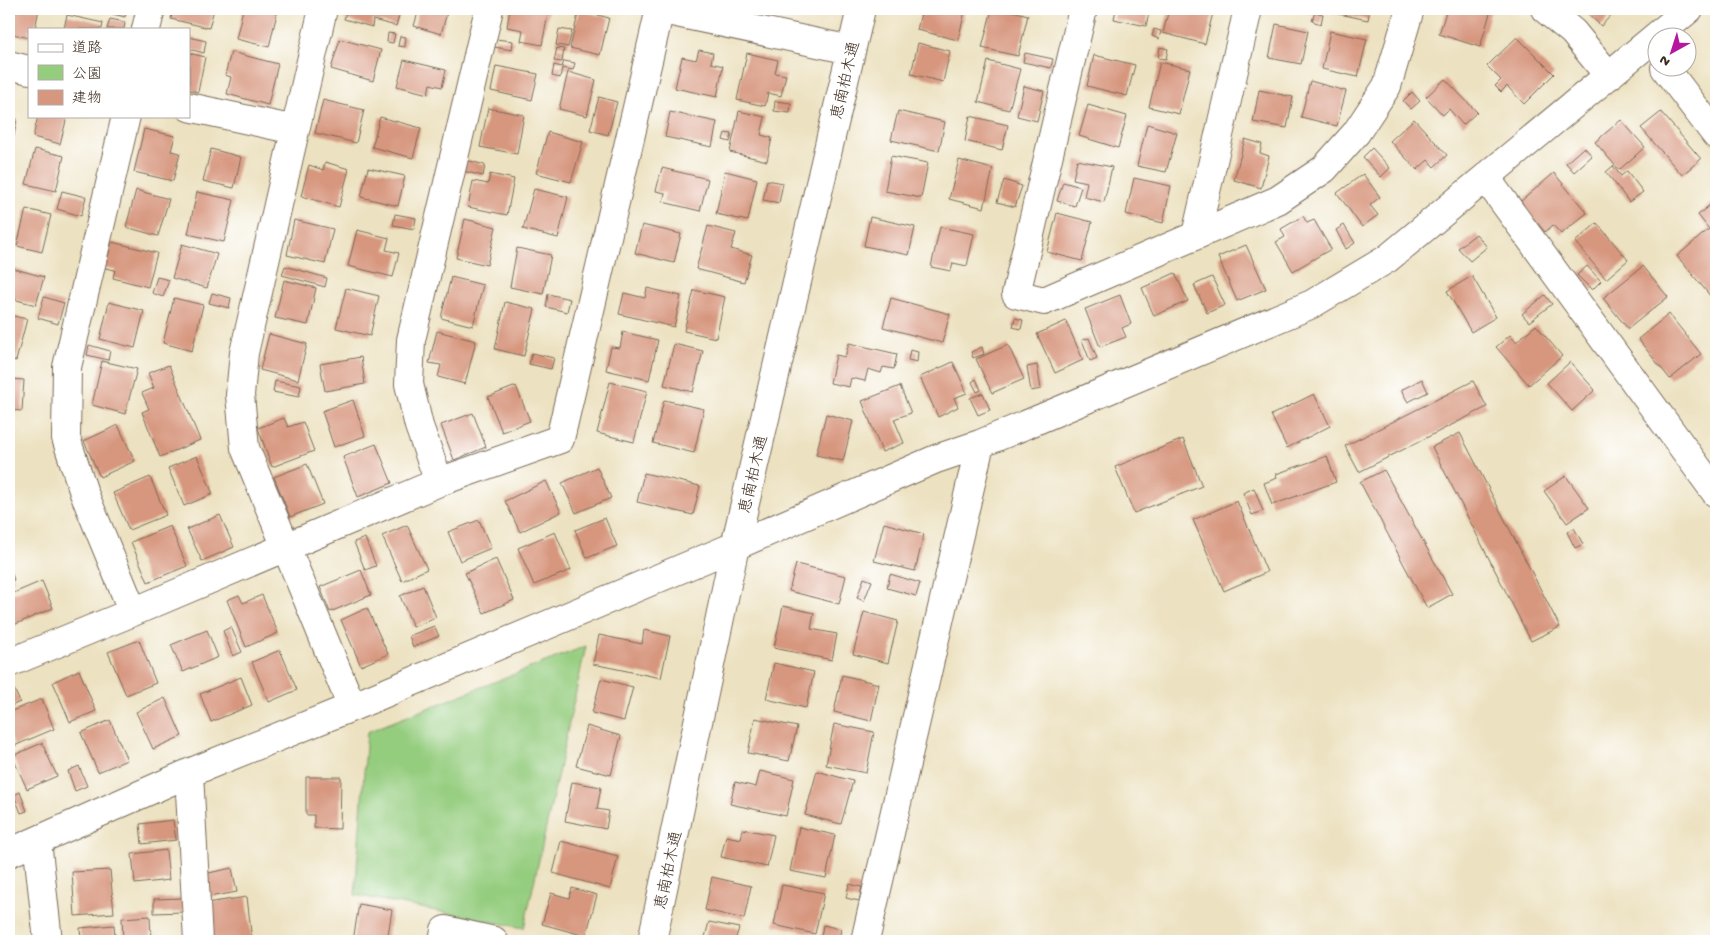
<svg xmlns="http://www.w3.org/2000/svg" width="1725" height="950" font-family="'Gochi Hand','Klee One',sans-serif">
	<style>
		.green { fill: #95cd7f; stroke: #687c4e }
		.building { fill: #d7967e }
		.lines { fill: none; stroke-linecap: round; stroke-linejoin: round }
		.minor-casing { stroke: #796a57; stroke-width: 30 }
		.minor { stroke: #fff; stroke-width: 28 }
		.labels { text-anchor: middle; stroke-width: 4; stroke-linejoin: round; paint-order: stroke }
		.street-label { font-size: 16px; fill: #3b2a1e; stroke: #fff }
	</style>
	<rect width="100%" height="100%" fill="#fff"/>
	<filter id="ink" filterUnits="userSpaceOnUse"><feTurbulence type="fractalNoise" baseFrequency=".02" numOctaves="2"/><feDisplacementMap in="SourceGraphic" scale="10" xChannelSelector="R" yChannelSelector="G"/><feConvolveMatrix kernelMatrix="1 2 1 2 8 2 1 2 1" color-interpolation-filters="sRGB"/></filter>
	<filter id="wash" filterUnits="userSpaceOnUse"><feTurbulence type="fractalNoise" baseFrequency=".0096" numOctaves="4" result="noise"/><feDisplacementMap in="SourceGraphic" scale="20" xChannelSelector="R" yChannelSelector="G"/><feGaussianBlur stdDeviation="1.12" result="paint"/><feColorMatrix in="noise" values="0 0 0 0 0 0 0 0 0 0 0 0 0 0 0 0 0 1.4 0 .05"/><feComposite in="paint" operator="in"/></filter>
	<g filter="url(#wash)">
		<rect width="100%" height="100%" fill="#ece1c0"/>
		<path class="green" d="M586,646l-62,282 -169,-33 12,-163z"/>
		<g id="blocks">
			<path class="building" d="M9,9h30l-4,20h-6v9l-20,-5z
				M106,9h21l-2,8 -20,-5z
				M173,9h41l-5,19 -38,-9z
				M243,9h35l-9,38 -33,-8z
				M347,9h54l-5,17 -23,-6 -1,7 -28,-8z
				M419,9h29l-7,25 -27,-8z
				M510,9h39l-7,36 -21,-4 2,-11 -16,-3z
				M761,9h21l-1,5z
				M922,9h33l10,2 -7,29 -41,-10z
				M992,9h12l24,6 -10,41 -36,-8z
				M1116,9h34l-4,17 -32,-7z
				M1169,9h45l-9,35 -42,-11z
				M1295,9h17l-1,4z
				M1331,9h39l-2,11 -38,-8z
				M1447,9l44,1 -11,37 -41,-13z
				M1583,9h34l-16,17z
				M579,10l30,8 -9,37 -30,-7z
				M1315,12l8,2 -2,10 -9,-3z
				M67,15l36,8 -1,6h-38z
				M110,19l15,3 -1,7h-17z
				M1276,24l32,7 -7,33 -32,-6z
				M559,29l13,2 -4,16 -12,-2z
				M1154,29l7,2 -2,8 -7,-3z
				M1330,31l37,8 -9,38 -36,-8z
				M388,33l7,1 -2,9 -6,-1z
				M400,36l6,1 -1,10 -7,-1z
				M189,37l17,4 -2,12 -15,-4z
				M1517,37l37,37 -30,30 -17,-18 -6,6 -6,-6 6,-6 -14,-14z
				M340,39l41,11 -8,31 -42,-12z
				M495,39l18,2 -1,9 -18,-3z
				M918,43l32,8 -7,31 -32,-8z
				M1160,47l8,2 -2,10 -8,-1z
				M557,48l7,1 -2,13 -8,-1z
				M699,50l14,3 -2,10 12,3 -6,31 -42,-9 7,-31 14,3z
				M231,52l47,12 -10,41 -41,-11 4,-17 -6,-2z
				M189,53l16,4 -7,35 -9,-2z
				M747,53l31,7 -3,13 11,2 -5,21 -13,-3 -3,13 -28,-6z
				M1025,53l28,6 -2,9 -28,-6z
				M1094,55l41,10 -8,31 -40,-10z
				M404,60l42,10 -4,17 -12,-3 -2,10 -31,-8z
				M564,61l11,2 -2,7 -11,-2 -2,10 -8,-2 2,-11 8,2z
				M988,61l32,8 -11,41 -31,-8z
				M1160,62l30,7 -11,45 -30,-7z
				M496,66l42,8 -6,26 -41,-9z
				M568,72l28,8 -9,36 -28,-7z
				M1445,79l32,33 -14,13 -14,-16 -6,6 -17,-18z
				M1310,81l36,10 -9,35 -36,-9z
				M1024,86l20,5 -7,30 -20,-5z
				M1259,90l34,7 -6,31 -34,-6z
				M1412,92l8,9 -9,8 -8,-8z
				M599,97l18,5 -9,33 -18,-5z
				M323,100l41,10 -8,33 -41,-10z
				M775,101l16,2 -1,10 -16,-2z
				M1088,105l39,11 -9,32 -39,-12z
				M488,108l36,7 -7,39 -37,-7z
				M739,111l26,6 -4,18 11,3 -5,23 -37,-9z
				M898,111l47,11 -6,29 -48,-11z
				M670,112l47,10 -5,25 -47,-10z
				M1661,112l40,47 -19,16 -41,-47z
				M38,116l29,1 -7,27 -27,-7z
				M970,116l38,9 -6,25 -37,-9z
				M9,117l8,2 -4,21h-4z
				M380,117l41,11 -8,30 -41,-11z
				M1414,119l33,36 -13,12 -6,-7 -11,10 -27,-29z
				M1621,120l24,27 -26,23 -24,-28z
				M1147,124l30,9 -11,39 -29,-6z
				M144,129l31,7 -4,15 9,2 -7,28 -39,-9z
				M548,132l35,10 -12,40 -35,-9z
				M725,133l7,1 -2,8 -7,-2z
				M1245,139l17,5 -2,9 9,3 -8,32 -27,-8z
				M1584,147l8,9 -18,16 -8,-9z
				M1372,148l18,20 -9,9 -18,-20z
				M35,149l29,7 -8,35 -30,-7z
				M211,149l30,8 -7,31 -31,-7z
				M891,156l37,7 -7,35 -36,-7z
				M466,160l19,5 -2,11 -20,-5z
				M959,160l34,9 -9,39 -35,-9z
				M1077,160l35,7 -8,35 -20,-5 3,-15 -14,-3z
				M325,162l24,7 -10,38 -38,-11 8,-31 14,5z
				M1613,166l8,10 6,-5 16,21 -14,10 -23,-30z
				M368,168l37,8 -7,30 -37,-9z
				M662,168l46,11 -8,32 -37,-9 2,-9 -9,-2z
				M725,171l32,8 -9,42 -32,-7z
				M1554,173l33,40 -26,21 -8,-9 -8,7 -25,-30z
				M490,174l24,5 -7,36 -39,-8 5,-26 15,3z
				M1363,174l17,23 -10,8 8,10 -16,12 -25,-34z
				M1134,178l37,8 -8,37 -37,-9z
				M767,180l16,3 -4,20 -16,-3z
				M1004,180l18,6 -7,21 -18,-5z
				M1063,182l18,5 -6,19 -18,-5z
				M534,189l34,8 -10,41 -35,-9z
				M136,190l33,9 -11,37 -32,-9z
				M62,191l24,6 -5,19 -24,-7z
				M197,192l37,8 -10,42 -36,-8z
				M1712,203l4,5v87l-4,3 -35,-42 32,-27 -11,-14z
				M26,209l25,6 -9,37 -25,-6z
				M1057,213l35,9 -10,39 -35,-9z
				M395,214l21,4 -2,11 -21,-4z
				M1303,216l4,7 7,-3 17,29 -38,22 -17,-29 9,-5 -4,-8z
				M870,217l45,10 -6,28 -45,-9z
				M465,219l31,8 -9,38 -31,-7z
				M294,220l39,9 -8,35 -38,-9z
				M1597,223l31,37 -22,19 -31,-37z
				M642,225l39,9 -7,29 -39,-10z
				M1344,225l11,18 -9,6 -10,-19z
				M708,226l28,7 -5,16 21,6 -8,27 -48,-13z
				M940,227l34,7 -7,32 -14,-3 -2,8 -20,-4z
				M357,230l32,8 -3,12 13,3 -6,24 -45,-11z
				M1476,234l11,13 -17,14 -12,-13z
				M112,242l45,11 -9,34 -35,-9 2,-8 -10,-2z
				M182,244l35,10 -10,34 -35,-10z
				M1246,245l20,44 -29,12 -19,-44z
				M517,248l34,7 -8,39 -33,-7z
				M285,266l42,12 -2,9 -43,-12z
				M1587,266l14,15 -9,9 -15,-15z
				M1643,266l25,31 -40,32 -25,-31z
				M12,268l32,9 -8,28 -27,-7v-18z
				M1175,273l13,28 -34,15 -12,-28z
				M1472,276l24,41 -25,15 -24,-41z
				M157,277l12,3 -6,17 -11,-4z
				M451,277l32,8 -10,41 -32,-8z
				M1212,277l13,28 -18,8 -13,-28z
				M284,280l32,8 -8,37 -33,-7z
				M346,288l33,8 -9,40 -34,-8z
				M647,288l34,8 -7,31 -55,-13 5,-21 21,5z
				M694,290l31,7 -9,41 -32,-7z
				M212,293l19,5 -2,10 -20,-5z
				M548,294l22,5 -3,13 -21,-5z
				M1120,295l11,29 -9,4 4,9 -26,10 -15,-38z
				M1545,295l7,9 -23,18 -7,-8z
				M44,297l20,6 -6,21 -20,-6z
				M174,298l29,7 -11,46 -29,-8z
				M891,298l59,16 -8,29 -59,-16z
				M109,302l35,9 -9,37 -35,-9z
				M505,302l30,7 -11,47 -29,-7z
				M1669,314l32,40 -31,25 -32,-40z
				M9,315l18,4 -11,42 -7,-2z
				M1015,318l8,2 -2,9 -8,-2z
				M1066,321l17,39 -28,13 -18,-39z
				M1536,325l26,31 -33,29 -33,-38 14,-12 6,7z
				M437,331l39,10 -11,43 -27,-7 3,-12 -12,-2z
				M623,332l35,8 -9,40 -43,-10 5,-23 9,1z
				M269,334l38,10 -9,36 -38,-10z
				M1089,338l8,20 -7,3 -8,-21z
				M849,343l48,11 -3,15 -11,-2 -2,6 -13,-4 -3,12 -14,-3 -2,9 -19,-4 6,-28 9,2z
				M674,344l29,7 -10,41 -29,-7z
				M89,345l21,6 -2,9 -21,-5z
				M1008,345l16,34 -32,14 -16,-34z
				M982,347l2,7 -11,4 -2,-6z
				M910,350l8,2 -1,10 -9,-2z
				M532,353l22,5 -3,11 -22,-5z
				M361,357l4,27 -40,7 -5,-27z
				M102,361l35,8 -12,45 -33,-9z
				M953,362l14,31 -13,5 4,9 -20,10 -18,-40z
				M1570,362l25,28 -23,21 -25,-28z
				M169,365l31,75 -40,17 -18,-45 7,-3 -7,-16 12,-5 -6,-15z
				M1037,365l4,24 -10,2 -4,-24z
				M9,379l15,1 -2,31 -13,-1z
				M976,379l5,11 -4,2 -5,-10z
				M1422,379l6,13 -20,10 -7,-12z
				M275,381l26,5 -2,11 -26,-5z
				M1473,381l14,26 -128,65 -14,-26z
				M610,382l37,9 -13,51 -37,-9z
				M516,386l14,35 -28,11 -14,-35z
				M900,386l11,27 -17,6 10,24 -22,9 -20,-51z
				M983,393l7,17 -12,5 -8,-17z
				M1314,394l16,32 -43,22 -16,-33z
				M353,400l12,36 -31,11 -12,-36z
				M664,400l40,9 -10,44 -41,-10z
				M473,413l13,34 -32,13 -13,-35z
				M826,414l27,7 -10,40 -27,-6z
				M284,418l4,9 15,-5 11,29 -42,16 -14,-39z
				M118,425l17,36 -35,16 -16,-36z
				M1460,433l100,194 -29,14 -99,-194z
				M1183,439l19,47 -68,27 -19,-46z
				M376,444l16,39 -34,14 -15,-40z
				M197,456l16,38 -29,12 -16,-38z
				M1327,456l9,26 -64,23 -8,-22 13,-5 -1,-4z
				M307,464l16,40 -33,13 -16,-40z
				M597,467l14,31 -35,15 -14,-30z
				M1384,470l68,124 -25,14 -67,-126z
				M644,473l56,13 -7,29 -56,-13z
				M1566,476l23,32 -22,15 -23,-32z
				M150,477l16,38 -37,15 -16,-37z
				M546,481l15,31 -41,20 -15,-31z
				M1254,488l9,23 -11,4 -9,-22z
				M1237,501l30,71 -43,19 -31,-71z
				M220,515l14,32 -32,14 -15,-32z
				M605,518l12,28 -30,12 -12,-28z
				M479,520l12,28 -31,13 -12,-29z
				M884,523l40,11 -9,37 -41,-10z
				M407,525l20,44 -25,12 -20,-45z
				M170,526l17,40 -39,16 -17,-40z
				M1574,528l9,16 -8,4 -8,-16z
				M555,532l16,38 -37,15 -16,-37z
				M365,538l11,28 -11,4 -11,-28z
				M496,559l18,41 -30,13 -19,-40z
				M796,564l50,12 -7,28 -50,-13z
				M9,565l5,15 -5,2z
				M361,570l10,25 -41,17 -10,-25z
				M890,574l30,9 -4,13 -29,-8z
				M864,578l8,3 -8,20 -7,-3z
				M42,581l11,27 -44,19v-32z
				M423,586l13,31 -23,10 -13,-31z
				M239,595l4,8 19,-8 16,38 -32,14 -19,-47z
				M783,606l31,7 -3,16 26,5 -5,26 -58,-12z
				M367,608l21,46 -27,12 -20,-46z
				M864,612l34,9 -10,42 -35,-9z
				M434,626l5,10 -26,11 -4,-11z
				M231,627l11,25 -9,4 -10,-25z
				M207,630l11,27 -35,15 -12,-27z
				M644,630l26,6 -9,42 -68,-14 6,-29 43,9z
				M139,640l17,43 -30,12 -18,-43z
				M280,650l17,40 -28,12 -17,-40z
				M774,663l40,9 -8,36 -40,-9z
				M79,670l17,41 -26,11 -17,-40z
				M842,675l37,9 -8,37 -37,-9z
				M241,677l11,28 -41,17 -11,-28z
				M601,679l32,8 -9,34 -32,-8z
				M14,689l6,13 -11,5v-16z
				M165,698l17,38 -29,13 -17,-37z
				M42,699l12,30 -40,17 -5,-14v-20z
				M755,718l42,9 -8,34 -41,-8z
				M110,720l17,40 -29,12 -17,-39z
				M834,724l40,8 -8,41 -40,-8z
				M587,726l34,10 -10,39 -35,-9z
				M42,743l15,33 -30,13 -15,-33z
				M79,766l8,20 -12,5 -7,-20z
				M760,771l34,8 -8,37 -56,-12 5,-22 21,5z
				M817,771l36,10 -12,43 -36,-9z
				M306,777h35l-1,52 -26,-1v-13h-8z
				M572,782l29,5 -4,22 12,2 -3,18 -41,-8z
				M20,792l7,19 -6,2 -7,-18z
				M173,820l3,20 -34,4 -2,-20z
				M799,827l36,8 -9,43 -36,-7z
				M743,829l31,6 -7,32 -46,-10 5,-21 15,3z
				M561,841l57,15 -8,33 -57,-16z
				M166,850l3,30 -34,4 -3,-30z
				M232,868l5,24 -28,5 -5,-23z
				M110,870l4,43 -39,3 -3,-44z
				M712,877l39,9 -7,33 -39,-9z
				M849,884l13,3 -3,14 -13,-3z
				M782,885l42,8 -9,41 -41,-9z
				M572,888l25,7 -11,41 -44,-12 9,-31 18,5z
				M247,897l5,44h-41l-5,-38z
				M183,898v14l-29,1v-14z
				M359,904l33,6 -5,31h-34z
				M150,916l1,25h-28l-1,-23z
				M709,922l30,6 -4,13h-31z
				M114,925l1,12 -34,3 -1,-12z
				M823,925l18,4 -2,12 -18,-4z"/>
		</g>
	</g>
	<g filter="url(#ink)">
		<use href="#blocks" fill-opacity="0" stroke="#796a57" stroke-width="1"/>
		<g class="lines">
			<defs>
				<path id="minor" d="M323,9l-79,344 -4,42 5,53 107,259
					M658,9l193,41
					M1083,9l-67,285 28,7 234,-101 46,-31 32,-36 31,-47 23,-77
					M1545,9l28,23 36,44
					M146,29l5,-20
					M9,65l20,5
					M1665,68l51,67
					M189,107l106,23
					M126,116l-59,251 -1,71 18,55 49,119
					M1486,178l230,315
					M1196,235l52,-226
					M439,482l-20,-56 -10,-42 2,-44 78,-331
					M9,663l124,-51 306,-130 121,-43 100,-430
					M189,773l9,168
					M37,841l11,100
					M9,853l180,-80 163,-66 383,-161 201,-87 44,-15 332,-140 75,-45 302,-250
					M443,941l2,-11 49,11
					M652,941l83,-395 126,-537
					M865,941l115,-497"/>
			</defs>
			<use href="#minor" class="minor-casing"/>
			<use href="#minor" class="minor"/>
		</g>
	</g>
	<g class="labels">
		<g class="street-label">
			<text transform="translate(844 80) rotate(-77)" y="6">恵南柏木通</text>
			<text transform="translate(752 474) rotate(-77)" y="6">恵南柏木通</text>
			<text transform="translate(667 870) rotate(-78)" y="6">恵南柏木通</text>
		</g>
	</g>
	<rect width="1725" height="950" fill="none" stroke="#fff" stroke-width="30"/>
	<rect x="28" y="28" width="162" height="90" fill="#ffffff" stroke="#b1aaa5"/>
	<rect x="38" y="44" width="25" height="8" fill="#ffffff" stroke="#b1aaa5"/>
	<text x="72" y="52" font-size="15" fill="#3b2a1e">道路</text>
	<rect x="38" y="65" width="25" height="15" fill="#95cd7f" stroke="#b1aaa5"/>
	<text x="72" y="78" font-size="15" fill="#3b2a1e">公園</text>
	<rect x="38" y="90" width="25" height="15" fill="#d7967e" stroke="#b1aaa5"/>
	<text x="72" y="102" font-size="15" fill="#3b2a1e">建物</text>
	<g transform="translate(1672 52) rotate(219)"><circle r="24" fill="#ffffff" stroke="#b1aaa5"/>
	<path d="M0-4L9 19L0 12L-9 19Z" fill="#b5179e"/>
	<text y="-8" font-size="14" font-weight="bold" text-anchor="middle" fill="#3b2a1e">N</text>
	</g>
</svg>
